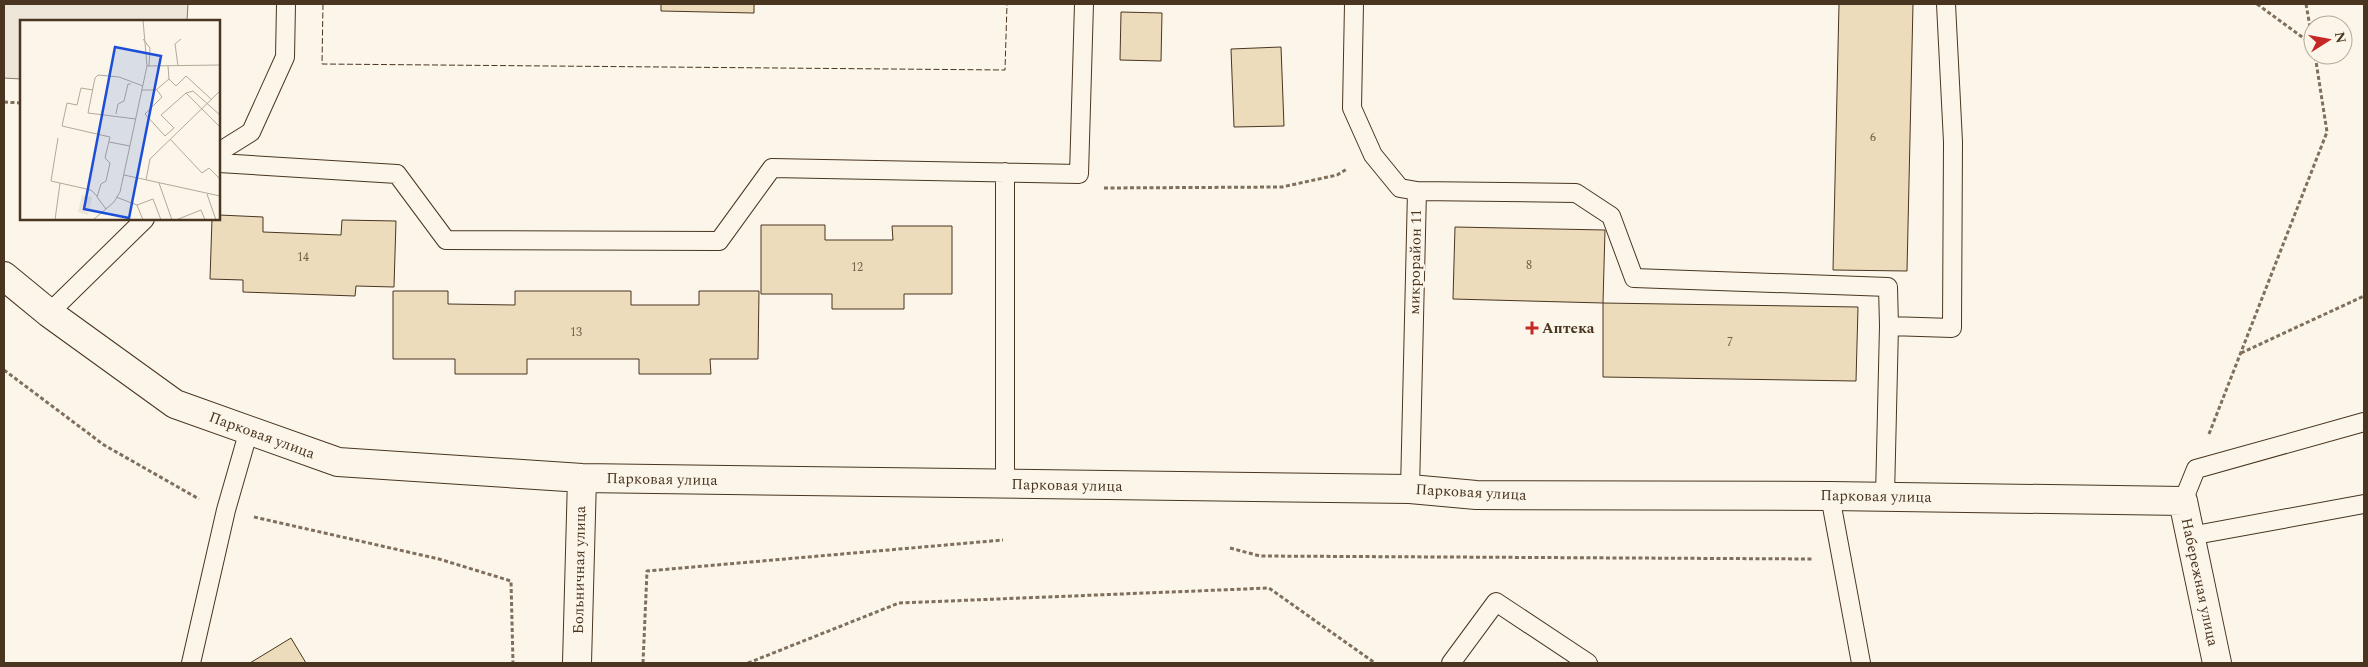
<svg xmlns="http://www.w3.org/2000/svg" width="2368" height="667" font-family="Spectral,serif">
	<style>
		.green { fill: #ede6d9; stroke: #887966 }
		.building { fill: #ecdcbc; stroke: #4a3520 }
		.lines { fill: none; stroke-linecap: round; stroke-linejoin: round }
		.service-casing { stroke: #4a3520; stroke-width: 20 }
		.minor-casing { stroke: #4a3520; stroke-width: 30 }
		.path { stroke: #7f6f5c; stroke-width: 3; stroke-dasharray: 4 2.5; stroke-linecap: butt }
		.service { stroke: #fbf6e9; stroke-width: 18 }
		.minor { stroke: #fbf6e9; stroke-width: 28 }
		.fence { stroke: #4a3520; stroke-width: 1; stroke-dasharray: 6 2.5; stroke-linecap: butt }
		.poi-dot { fill: #c62828; stroke: #fbf6e9; stroke-width: 2 }
		.labels { text-anchor: middle; stroke-width: 4; stroke-linejoin: round; paint-order: stroke }
		.number-label { font-size: 12px; fill: #725f47 }
		.street-label { font-size: 15px; fill: #4a3520; stroke: #fbf6e9 }
		.poi-label { font-size: 15px; font-weight: bold; fill: #4a3520; stroke: #fbf6e9; text-anchor: start }
		.inset-road { fill: none; stroke: #b4a999; stroke-width: 1 }
		.view { fill: #1d4ed8; fill-opacity: 0.15; stroke: #1d4ed8; stroke-width: 2.5 }
		.inset-edge { fill: none; stroke: #4a3520; stroke-width: 2.5 }
	</style>
	<rect width="100%" height="100%" fill="#fbf6e9"/>
	<path class="green" d="M4,4h184l-1,17h-166v58l-17,-1z"/>
	<path class="building" d="M661,4h93v9l-93,-2z
		M1839,4h74l-6,267 -74,-1z
		M1121,12l41,1 -1,48 -41,-1z
		M1281,47l3,79 -50,1 -3,-78z
		M219,215l44,2v15l78,3 1,-15 54,1 -2,66 -38,-1 -1,10 -112,-4v-12l-33,-1 2,-60h7z
		M761,225h64v15h68l-1,-14h60v68h-48v15h-72v-15h-71z
		M1455,227l150,3 -2,73 -150,-4z
		M393,291h55v13l67,1v-14h116v14h68v-14h60l-1,68h-48l1,15h-72v-15h-112v15h-72v-15h-62z
		M1603,303l255,4 -2,74 -253,-4z
		M291,638l15,25h-56z"/>
	<g class="lines">
		<defs>
			<path id="service" d="M1354,4l-2,104 21,47 27,33 17,3 -7,298
				M219,152l32,-20 34,-75 1,-53
				M219,163l178,11 49,66 273,1 53,-73 307,6 5,-170
				M1005,172v312
				M1417,191l159,2 35,23 23,62 254,9 1,39
				M49,313l96,-94
				M1830,496l31,167
				M1885,496l4,-170 63,2 1,-186 -7,-138
				M2183,501l13,-32 168,-47
				M2190,536l174,-32
				M191,663l35,-153 23,-80
				M1451,663l45,-61 92,61"/>
			<path id="minor" d="M4,276l45,37 126,91 163,58 244,16 828,11 66,6 354,1 353,5 34,162
				M577,663l5,-185"/>
		</defs>
		<use href="#service" class="service-casing"/>
		<use href="#minor" class="minor-casing"/>
		<path class="path" d="M2257,4l56,41
			M2306,4l7,40
			M4,102l17,1
			M1104,188l178,-1 55,-12 10,-6
			M2241,353l123,-57
			M4,370l100,75 95,54
			M2209,434l118,-302 -12,-77
			M254,517l185,42 72,22 2,82
			M1230,548l30,8 553,3
			M643,663l4,-92 356,-31
			M748,663l151,-60 370,-15 106,75"/>
		<use href="#service" class="service"/>
		<use href="#minor" class="minor"/>
		<path class="fence" d="M323,4l-1,60 683,6 2,-66"/>
	</g>
	<path class="poi-dot" d="M1529.5 320.5h5v5h5v5h-5v5h-5v-5h-5v-5h5z"/>
	<g class="labels">
		<g class="number-label">
			<text x="1873" y="141">6</text>
			<text x="303" y="261">14</text>
			<text x="1529" y="269">8</text>
			<text x="857" y="271">12</text>
			<text x="576" y="336">13</text>
			<text x="1730" y="346">7</text>
		</g>
		<g class="street-label">
			<text transform="translate(1415 262) rotate(-89)" y="5">микрорайон 11</text>
			<text transform="translate(262 435) rotate(20)" y="5">Парковая улица</text>
			<text transform="translate(662 479) rotate(1)" y="5">Парковая улица</text>
			<text transform="translate(1067 485) rotate(1)" y="5">Парковая улица</text>
			<text transform="translate(1471 492) rotate(3)" y="5">Парковая улица</text>
			<text transform="translate(1876 496) rotate(1)" y="5">Парковая улица</text>
			<text transform="translate(579 570) rotate(-89)" y="5">Больничная улица</text>
			<text transform="translate(2200 582) rotate(78)" y="5">Набережная улица</text>
		</g>
		<g class="poi-label">
			<text x="1542" y="333">Аптека</text>
		</g>
	</g>
	<g transform="translate(20 20)">
		<rect width="200" height="200" fill="#fbf6e9"/>
		<path d="M62,175l10,2 -4,18 -10,-3z" fill="#ede6d9"/>
		<path class="inset-road" d="M123,0l4,46M123,19l7,9 -1,18M127,46l73,-1M158,46l-3,-22 6,-5M149,59l7,7 10,-10 25,23M73,70l-12,-2 -4,17 -10,-2 -5,23 48,11 -5,21 5,5 -4,18 -5,3 -4,13 9,12M122,70h14l13,-11 -1,-13M137,70l5,7 -17,17 20,22 9,-8 -13,-13 25,-22M96,94l2,-10 6,-3 4,-17h3M200,95l-27,-24 -7,2 34,34M116,99l-48,-6 7,-35 3,-3 21,2 24,9M38,118l-7,43 40,9 6,6M150,119l32,34 7,-5 11,11M89,122l21,4M104,155l96,21M126,160l4,-21 70,-68M139,163l13,37M187,174l9,26M96,177l21,8M35,200l5,-37M73,200l21,-18 6,-10 27,-126M123,200l-6,-15 16,-6 8,21M156,200l25,-10 4,10"/>
		<path class="view" d="M95,27l46,9 -32,162 -45,-9z"/>
		<rect width="200" height="200" class="inset-edge"/>
	</g>
	<rect width="2368" height="667" fill="none" stroke="#4a3520" stroke-width="10"/>
	<g transform="translate(2328 40) rotate(79)"><circle r="24" fill="#fbf6e9" stroke="#b4a999"/>
	<path d="M0-4L9 19L0 12L-9 19Z" fill="#c62828"/>
	<text y="-8" font-size="14" font-weight="bold" text-anchor="middle" fill="#4a3520">N</text>
	</g>
</svg>
